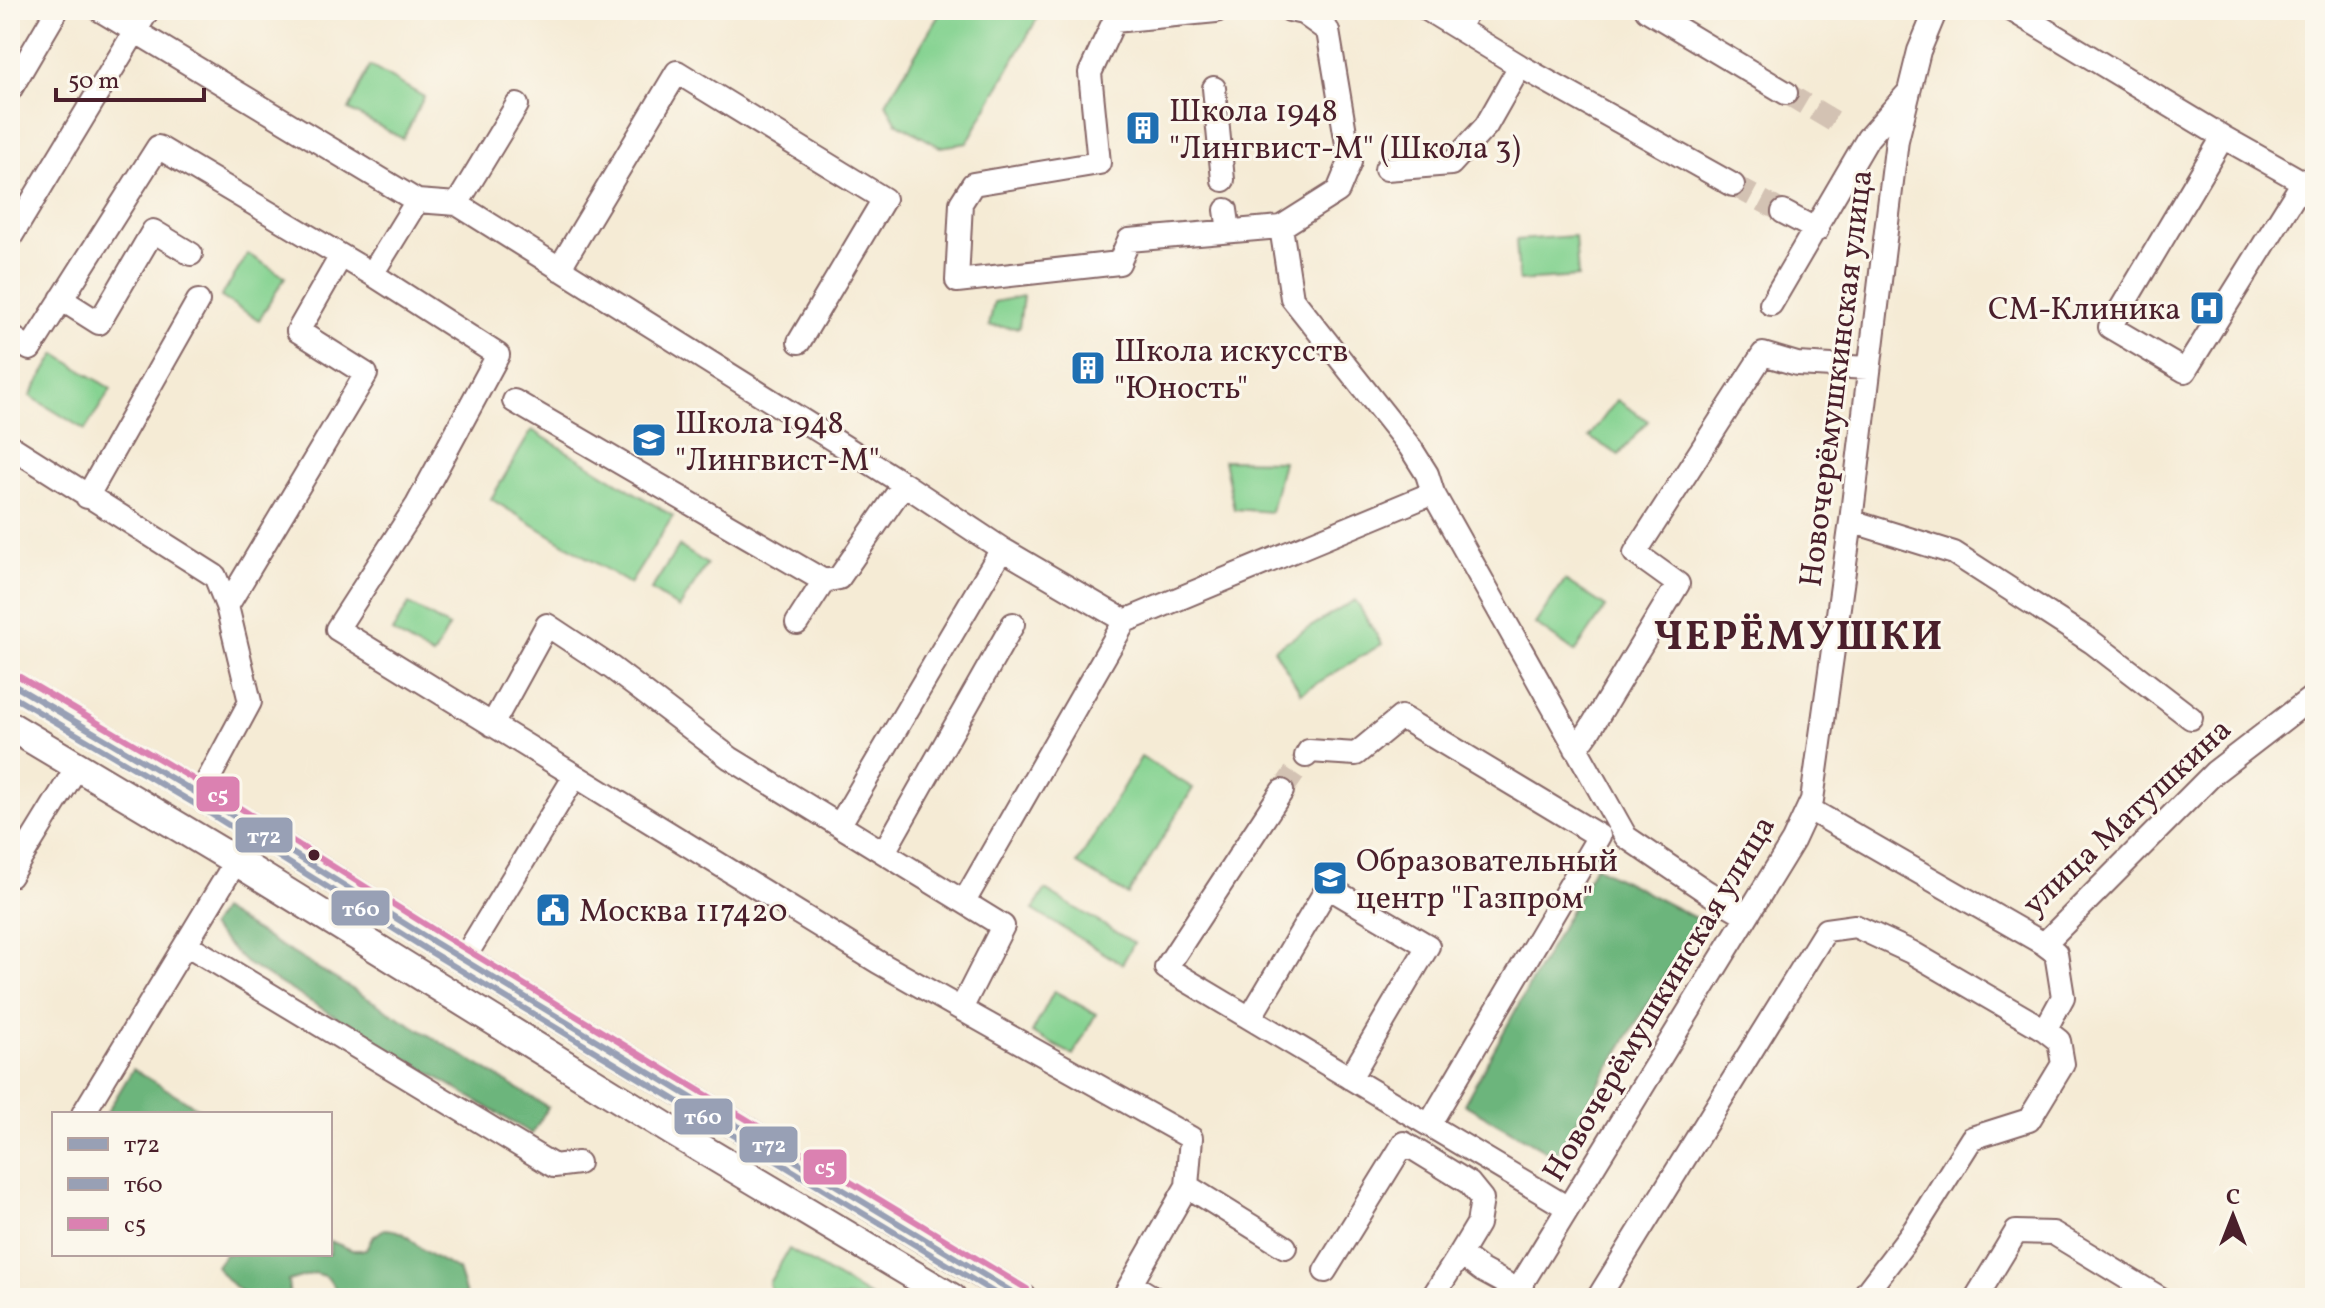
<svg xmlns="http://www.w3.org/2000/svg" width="2325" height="1308" font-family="Vollkorn,serif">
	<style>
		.green { fill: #86d392; stroke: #68795e; stroke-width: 2 }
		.forest { fill: #6cb57c; stroke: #5b6a54; stroke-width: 2 }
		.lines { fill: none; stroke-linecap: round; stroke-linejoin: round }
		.minor-tunnel { stroke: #d3c2b3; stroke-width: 22; stroke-dasharray: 22 11; stroke-linecap: butt }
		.minor-casing { stroke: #866666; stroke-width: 26 }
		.major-casing { stroke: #866666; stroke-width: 32 }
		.minor { stroke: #fff; stroke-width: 22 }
		.major { stroke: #fff; stroke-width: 28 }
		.bus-1-casing { stroke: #fbf7ec; stroke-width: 12 }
		.bus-2-casing { stroke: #fbf7ec; stroke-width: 12 }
		.bus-3-casing { stroke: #fbf7ec; stroke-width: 12 }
		.bus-1 { stroke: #98a0b5; stroke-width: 6 }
		.bus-2 { stroke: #98a0b5; stroke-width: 6 }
		.bus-3 { stroke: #db81b1; stroke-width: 6 }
		.bus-dot { fill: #4a1f2b; stroke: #fbf7ec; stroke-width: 3 }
		.labels { text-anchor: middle; stroke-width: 6; stroke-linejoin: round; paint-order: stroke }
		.poi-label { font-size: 32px; fill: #4a1f2b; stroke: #fbf7ec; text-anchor: start }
		.street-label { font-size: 32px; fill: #4a1f2b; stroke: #fbf7ec }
		.district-label { font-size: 40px; font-weight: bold; letter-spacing: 2px; fill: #4a1f2b; stroke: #fbf7ec }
		.line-badge { stroke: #fbf7ec; stroke-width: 3 }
		.badge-label { font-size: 22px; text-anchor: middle; font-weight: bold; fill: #fff }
	</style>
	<rect width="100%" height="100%" fill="#fbf7ec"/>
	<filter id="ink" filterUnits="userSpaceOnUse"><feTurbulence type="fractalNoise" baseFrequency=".0125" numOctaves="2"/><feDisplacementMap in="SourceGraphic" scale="16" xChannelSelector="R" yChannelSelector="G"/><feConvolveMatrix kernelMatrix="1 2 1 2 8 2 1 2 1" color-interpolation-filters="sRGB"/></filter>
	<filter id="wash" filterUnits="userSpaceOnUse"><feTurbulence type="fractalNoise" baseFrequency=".006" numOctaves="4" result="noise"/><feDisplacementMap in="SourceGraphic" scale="32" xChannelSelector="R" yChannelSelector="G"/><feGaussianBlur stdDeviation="1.8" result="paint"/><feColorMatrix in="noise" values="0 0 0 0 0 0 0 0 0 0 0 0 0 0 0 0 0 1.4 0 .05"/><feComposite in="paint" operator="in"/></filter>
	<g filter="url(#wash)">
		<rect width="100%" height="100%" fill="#f5ebd5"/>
		<path class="green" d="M942,10h100l-75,133 -27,4 -44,-25 -10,-19z
			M370,66l54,31 -21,42 -54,-29z
			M1575,236l3,41 -59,4 -3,-41z
			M248,254l37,23 -26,43 -38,-23z
			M1023,296l-4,32 -30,-2 5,-24z
			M56,354l55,35 -26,41 -55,-34z
			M1617,400l31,21 -29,34 -30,-18z
			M532,430l141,86 -43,68 -139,-85z
			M1224,460l59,1 -12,51 -37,-3z
			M679,546l28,18 -28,44 -28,-18z
			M1565,580l41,27 -31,45 -40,-28z
			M1355,600l27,44 -81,49 -27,-44z
			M409,604l40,23 -16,29 -41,-24z
			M1141,757l52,31 -65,107 -51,-31z
			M1045,890l89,53 -12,21 -89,-54z
			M1054,991l42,23 -23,41 -41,-22z
			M789,1249l83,49h-75l-8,-5 -3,5h-13l-4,-15z"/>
		<path class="forest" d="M1595,866l104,54 -144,236 -91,-52z
			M221,910l327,197 -16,27 -286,-171 -36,-36z
			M133,1069l75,45h-102z
			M384,1229c23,1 22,9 39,21 11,8 23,13 35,20l9,28h-55l-5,-3 -11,3h-54l-15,-21 -12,-4 -27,8 2,17c-41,0 -48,2 -74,-32l9,-12h105v-13l22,9h14l6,-12z"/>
	</g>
	<g filter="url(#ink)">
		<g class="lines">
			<path class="minor-tunnel" d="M1786,93l49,29
				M1733,185l50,27
				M1282,791l24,-35"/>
			<defs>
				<path id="minor" d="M100,10l317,191 40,3 447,280 98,65 123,72 308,-128
					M1214,10l2,1 -102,10 -24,52 9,90 -126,21 -12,19 -4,78 162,-18 10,-23 152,-13
					M1290,10l13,3 25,18 22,131 -12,29 -57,36 11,71 118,149 17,27 6,19 193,344 81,55 39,23
					M1428,10l92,56 213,119
					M1647,10l139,83
					M2012,10l211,127 80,45 -118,189 -75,-44 113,-190
					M1458,28l10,-18
					M1214,88l9,92
					M10,90l47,-80
					M1386,169l65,-5 35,-38 34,-60
					M457,204l60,-99
					M1226,210l3,21
					M1783,212l34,18
					M10,238l138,-228
					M559,269l118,-197 207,127 -85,143
					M372,274l126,81 -81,150 -80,124 541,333 83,47 42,-83 -273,-168 -118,-90 -65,-43 -55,100
					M61,299l38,24 54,-92 38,23
					M1771,304l97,-166 38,-43
					M10,336l20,13 128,-202 214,127 45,-73
					M514,401l310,180
					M10,446l205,130 12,30 23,96 -50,93
					M87,497l111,-196
					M1851,521l103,32 138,89 99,76
					M227,606l139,-232 -68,-43 43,-75
					M797,623l27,-42 15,-3 65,-94
					M1576,749l13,-18 89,-147 -43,-31 128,-199 34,10 71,4
					M1306,756l3,-5 47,3 45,-37 198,119 -170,289
					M1282,791l-116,177 402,240
					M1809,809l235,135 171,-172 100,-77
					M840,824l162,-275
					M884,852l129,-228
					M10,876l67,-109
					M965,900l160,-279
					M186,944l368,222 24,-3
					M463,960l112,-184
					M961,1009l230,129 -4,48 98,61
					M1250,1018l78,-131 100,59 -78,132
					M83,1114l153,-253
					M1325,1271l79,-128 65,40 13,16 -4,25 -18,30
					M1131,1284l23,14
					M1123,1298l64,-112
					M1432,1298l28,-44 21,16 37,20
					M1513,1298l280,-457 19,-41 39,-279 46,-381 22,-89 17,-41
					M1598,1298l228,-368 29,-4 56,26 134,78 18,-33 -7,-44 -12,-9
					M1862,1298l52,-68 58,-92 57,-18 34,-56 -4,-23 -14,-11
					M1976,1298l40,-66 37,1 107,65"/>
				<path id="major" d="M10,683l190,112 234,147 588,356
					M10,726l226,135 436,270 280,167"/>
			</defs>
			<use href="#minor" class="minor-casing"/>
			<use href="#major" class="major-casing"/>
			<use href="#minor" class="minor"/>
			<use href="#major" class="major"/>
			<defs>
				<path id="bus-1" d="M10,683l190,112 234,147 588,356"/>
				<path id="bus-2" d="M10,695l185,109 234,147 574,347"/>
				<path id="bus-3" d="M15,674l190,112 234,147 588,356"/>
			</defs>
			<use href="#bus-1" class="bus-1-casing"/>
			<use href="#bus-2" class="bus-2-casing"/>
			<use href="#bus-3" class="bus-3-casing"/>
			<use href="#bus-1" class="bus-1"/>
			<use href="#bus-2" class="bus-2"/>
			<use href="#bus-3" class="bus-3"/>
		</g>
	</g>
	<defs>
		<symbol id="building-square" viewBox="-11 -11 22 22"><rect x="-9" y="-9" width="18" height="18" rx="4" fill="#1f6fb2" stroke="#fbf7ec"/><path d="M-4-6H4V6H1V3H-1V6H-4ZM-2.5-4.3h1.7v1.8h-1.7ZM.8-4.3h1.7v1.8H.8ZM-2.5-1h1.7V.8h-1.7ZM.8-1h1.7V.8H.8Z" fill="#fff"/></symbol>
		<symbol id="hospital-square" viewBox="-11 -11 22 22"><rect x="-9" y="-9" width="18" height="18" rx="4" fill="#1f6fb2" stroke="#fbf7ec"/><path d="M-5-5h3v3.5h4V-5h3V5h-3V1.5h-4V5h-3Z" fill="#fff"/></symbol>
		<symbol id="school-square" viewBox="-11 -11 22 22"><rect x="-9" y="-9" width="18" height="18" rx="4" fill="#1f6fb2" stroke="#fbf7ec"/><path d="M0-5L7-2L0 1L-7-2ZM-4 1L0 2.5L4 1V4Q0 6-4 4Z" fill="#fff"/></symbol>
		<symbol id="civic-square" viewBox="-11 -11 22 22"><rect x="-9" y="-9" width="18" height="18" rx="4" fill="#1f6fb2" stroke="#fbf7ec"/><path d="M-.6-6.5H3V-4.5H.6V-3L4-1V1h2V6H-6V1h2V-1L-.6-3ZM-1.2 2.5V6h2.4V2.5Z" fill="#fff"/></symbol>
	</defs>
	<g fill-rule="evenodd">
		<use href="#building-square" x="1123" y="108" width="40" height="40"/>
		<use href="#hospital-square" x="2187" y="288" width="40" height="40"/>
		<use href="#building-square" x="1068" y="348" width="40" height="40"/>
		<use href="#school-square" x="629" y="420" width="40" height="40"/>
		<use href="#school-square" x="1310" y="858" width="40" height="40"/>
		<use href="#civic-square" x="533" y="890" width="40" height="40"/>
	</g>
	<circle class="bus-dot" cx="314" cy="855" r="7"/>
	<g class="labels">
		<g class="poi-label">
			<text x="1169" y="121">Школа 1948<tspan x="1169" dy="37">"Лингвист-М" (Школа 3)</tspan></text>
			<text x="2181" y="319" text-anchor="end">СМ-Клиника</text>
			<text x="1114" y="361">Школа искусств<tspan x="1114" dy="37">"Юность"</tspan></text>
			<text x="675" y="433">Школа 1948<tspan x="675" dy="37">"Лингвист-М"</tspan></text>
			<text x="1356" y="871">Образовательный<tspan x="1356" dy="37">центр "Газпром"</tspan></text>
			<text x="579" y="921">Москва 117420</text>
		</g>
		<g class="street-label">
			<text transform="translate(1835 378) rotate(-83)" y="11">Новочерёмушкинская улица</text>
			<text transform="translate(2126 816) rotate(-43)" y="11">улица Матушкина</text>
			<text transform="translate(1658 998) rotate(-59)" y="11">Новочерёмушкинская улица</text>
		</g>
		<g class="district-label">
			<text x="1799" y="649">ЧЕРЁМУШКИ</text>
		</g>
	</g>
	<g class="line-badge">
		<rect x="195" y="775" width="46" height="38" rx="8" fill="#db81b1"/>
		<rect x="234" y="816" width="60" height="38" rx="8" fill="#98a0b5"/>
		<rect x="330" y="889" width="61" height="38" rx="8" fill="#98a0b5"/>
		<rect x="673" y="1097" width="61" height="39" rx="8" fill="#98a0b5"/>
		<rect x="738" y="1125" width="61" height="39" rx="8" fill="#98a0b5"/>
		<rect x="802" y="1148" width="46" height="38" rx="8" fill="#db81b1"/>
	</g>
	<g class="badge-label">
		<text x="218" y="802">с5</text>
		<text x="264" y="843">т72</text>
		<text x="361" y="916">т60</text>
		<text x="703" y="1124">т60</text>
		<text x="769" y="1152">т72</text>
		<text x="825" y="1174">с5</text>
	</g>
	<rect width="2325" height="1308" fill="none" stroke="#fbf7ec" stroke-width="40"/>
	<rect x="52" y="1112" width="280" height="144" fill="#fbf7ec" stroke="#b4a19f" stroke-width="2"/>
	<rect x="68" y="1138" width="40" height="12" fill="#98a0b5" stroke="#b4a19f" stroke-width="2"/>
	<text x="124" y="1152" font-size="24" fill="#4a1f2b">т72</text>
	<rect x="68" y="1178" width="40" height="12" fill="#98a0b5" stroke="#b4a19f" stroke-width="2"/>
	<text x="124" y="1192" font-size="24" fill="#4a1f2b">т60</text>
	<rect x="68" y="1218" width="40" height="12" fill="#db81b1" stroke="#b4a19f" stroke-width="2"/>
	<text x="124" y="1232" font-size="24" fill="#4a1f2b">с5</text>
	<g transform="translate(2233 1216)" stroke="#fbf7ec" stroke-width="6" paint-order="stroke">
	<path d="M0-6L14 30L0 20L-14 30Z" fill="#4a1f2b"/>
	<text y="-12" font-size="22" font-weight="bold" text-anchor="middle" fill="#4a1f2b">С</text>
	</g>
	<path d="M56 88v12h148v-12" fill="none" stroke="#4a1f2b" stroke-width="4"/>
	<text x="68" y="88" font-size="24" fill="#4a1f2b" stroke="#fbf7ec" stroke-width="6" paint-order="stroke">50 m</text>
</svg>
